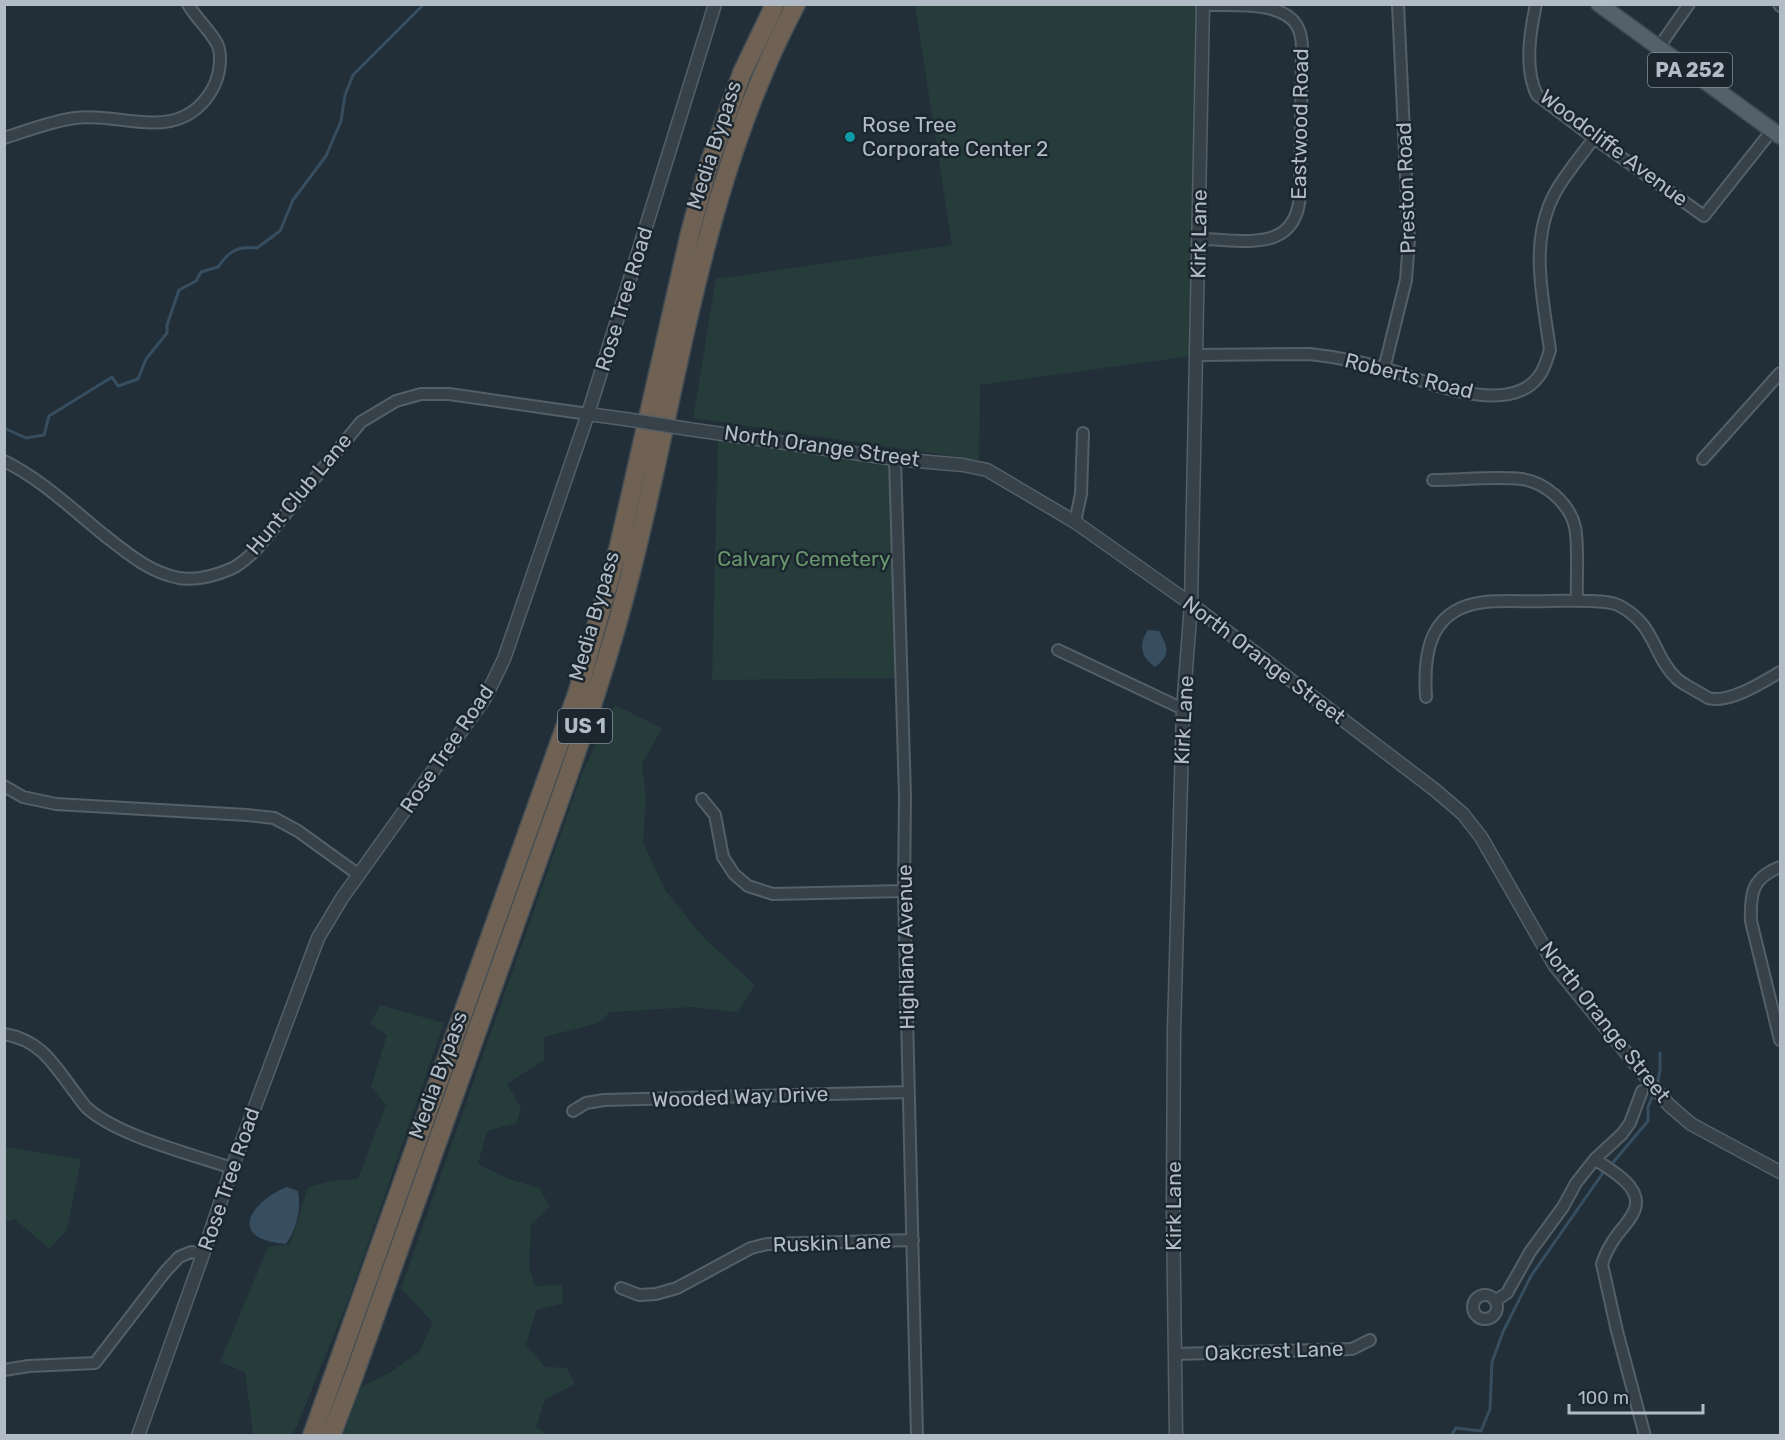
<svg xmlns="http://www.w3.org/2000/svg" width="1785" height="1440" font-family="Rubik,sans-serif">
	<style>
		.green { fill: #253c3b }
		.water { fill: #364e60 }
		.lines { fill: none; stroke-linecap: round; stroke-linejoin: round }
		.stream { stroke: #364e60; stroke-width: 3 }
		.minor-casing { stroke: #545f67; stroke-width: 14 }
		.tertiary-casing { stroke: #545f67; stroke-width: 15 }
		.primary-casing { stroke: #3f4a53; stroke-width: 18 }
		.motorway-casing { stroke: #414c54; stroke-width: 21 }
		.minor { stroke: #36414a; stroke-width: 10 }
		.tertiary { stroke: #36414a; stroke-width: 12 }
		.primary { stroke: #54606a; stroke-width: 15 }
		.motorway { stroke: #6f6153; stroke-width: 18 }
		.tertiary-bridge-casing { stroke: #545f67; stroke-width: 15; stroke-linecap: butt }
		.tertiary-bridge { stroke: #36414a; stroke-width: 12 }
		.culture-dot { fill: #0f9aa8; stroke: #1b262e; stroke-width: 2 }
		.labels { text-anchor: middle; stroke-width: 5; stroke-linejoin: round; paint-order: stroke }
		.shield { fill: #1b262e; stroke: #848f98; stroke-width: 1.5 }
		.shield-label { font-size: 20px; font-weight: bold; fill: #b1bcc6 }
		.street-label { font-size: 21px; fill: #b1bcc6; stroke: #1b262e }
		.poi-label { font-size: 21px; fill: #b1bcc6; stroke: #1b262e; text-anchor: start }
		.park-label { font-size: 21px; fill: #69966d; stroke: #1b262e }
	</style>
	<rect width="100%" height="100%" fill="#222f39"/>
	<path class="green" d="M915,5h284l-8,351 -211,29 -1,75 -286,-42 23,-139 236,-34z
		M718,437l164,25 6,3 4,7 4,206 -184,2z
		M615,705l47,23 -20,36 4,35 -3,43 22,48 39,48 51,47 -17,27 -45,-5 -83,5 -12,11 -54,14v23l-37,24 14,23 -4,16 -30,8 -9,33 31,15 30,9 11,19 -19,17 -2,43 6,19 27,-1 1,18 -27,7 -10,35 19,22 22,1 8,16 -30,15 -9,28 12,8h-205l18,-48 28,-14 30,-21 14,-29 -32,-35 182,-517z
		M380,1005l64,18 -93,270 -58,142h-38l-2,-2 -8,-61 -25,-10 48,-115 22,-3 18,-57 23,-6 27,-2 28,-74 -15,-18 16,-52 -17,-11z
		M5,1147l76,12 -14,71 -18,19 -34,-30 -10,3z"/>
	<path class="water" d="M1148,630l11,1c9,16 12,24 -4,36 -14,-10 -17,-22 -7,-37z
		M287,1187l11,4c3,19 -1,37 -12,53 -10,-1 -24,-3 -32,-10 -17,-18 19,-43 33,-47z"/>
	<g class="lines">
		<path class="stream" d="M4,428l22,10 18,-3 5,-19 63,-39 6,9 20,-7 8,-20 21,-26v-8l12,-35 17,-9 5,-9 17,-5c11,-16 19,-21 39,-19l23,-17 13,-31 33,-44 15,-35 4,-26 8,-20 71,-71
			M1657,1086l3,-16v-17
			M1610,1166l38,-45v-14l6,-15
			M1451,1436l5,-8 25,3 9,-22 2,-47 11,-30 28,-56 74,-106"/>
		<defs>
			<path id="minor" d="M1536,4c-6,28 -12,65 1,91l57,43 110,78 69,-87
				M1779,4l1,2
				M1659,47l30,-43
				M4,138c23,-7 47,-17 71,-20 48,-6 102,26 135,-25 8,-12 12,-29 9,-44 -3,-13 -24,-31 -31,-45
				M1199,239c43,0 97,16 101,-44l2,-146c0,-8 -1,-16 -5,-23 -14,-26 -68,-20 -94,-21
				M1197,355l113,-1c25,3 52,8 77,15 38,12 122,49 152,7 6,-8 8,-17 11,-26 -7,-53 -22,-109 6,-159 11,-19 25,-35 38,-53
				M1384,369l22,-89 3,-40 -11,-236
				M895,459l10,337 -1,95 13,545
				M1703,459l77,-86
				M4,461c37,18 68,48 100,74 23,18 45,37 75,43 17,3 38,-3 54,-10 8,-4 15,-11 22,-17l106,-129 35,-21 25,-7h28l139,20
				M1433,480c29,0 60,-4 89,-1 23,3 48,25 53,48 4,19 1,53 2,74
				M1075,522l6,-28 2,-61
				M1058,650l125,59
				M1426,697c-3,-46 4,-89 59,-95 21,-2 44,0 65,-1 16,0 55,-2 68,4 38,19 34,50 59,74 6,5 13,8 19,12 4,2 9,5 12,7 21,6 55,-16 72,-26
				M4,786l19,11 33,7 191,11 27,3 24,13 61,44
				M702,799l13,16 8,42 11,17 14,12 25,8 131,-3
				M1780,867c-28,11 -30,26 -29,54l29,119
				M4,1034c36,6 49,29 69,56 5,6 9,13 14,18 31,28 104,46 145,60
				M573,1111l13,-8 18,-3 305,-8
				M1595,1159c13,10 42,24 41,44 0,11 -12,23 -19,32 -7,10 -12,18 -15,29l15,67 28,105
				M621,1288l18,7 17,-1 21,-6 74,-40 16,-4 146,-4
				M1473 1307a12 12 0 1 1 24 0a12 12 0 1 1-24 0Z
				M1495,1301l12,-8 23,-41 33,-45 13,-24 19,-24 27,-25 8,-11 12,-32
				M1176,1354l176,-5 18,-9
				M4,1370l25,-4 66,-3 70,-91 14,-15 12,-5 12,2"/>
			<path id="tertiary" d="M588,414l37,5
				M688,429l207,30 68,6 24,5 88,52 116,82 244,186 28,24 18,23 74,129 114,139 22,19 89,48
				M138,1436l65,-182 29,-86 86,-230 24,-40 143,-200 19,-39 84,-245 127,-410
				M1176,1436l-3,-228 1,-177 9,-322 8,-105 12,-600"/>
			<path id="primary" d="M1599,4l181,132"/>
			<path id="motorway" d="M312,1436l266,-745 41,-145 71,-313 18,-66 34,-94 33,-69
				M331,1436l22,-58c53,-148 106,-296 159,-445 36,-102 75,-204 105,-309 59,-207 77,-428 179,-620"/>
		</defs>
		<use href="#minor" class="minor-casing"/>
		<use href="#tertiary" class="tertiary-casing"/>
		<use href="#primary" class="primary-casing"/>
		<use href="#motorway" class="motorway-casing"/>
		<use href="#minor" class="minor"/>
		<use href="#tertiary" class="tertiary"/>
		<use href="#primary" class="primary"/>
		<use href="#motorway" class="motorway"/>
		<defs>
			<path id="tertiary-bridge" d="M625,419l63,10"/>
		</defs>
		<use href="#tertiary-bridge" class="tertiary-bridge-casing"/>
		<use href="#tertiary-bridge" class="tertiary-bridge"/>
	</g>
	<circle class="culture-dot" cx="850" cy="137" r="6"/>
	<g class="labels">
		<g class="shield">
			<rect x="1648" y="53" width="84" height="34" rx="4.5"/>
			<rect x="558" y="709" width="54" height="34" rx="4.5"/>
		</g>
		<g class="shield-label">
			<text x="1690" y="77">PA 252</text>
			<text x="585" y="733">US 1</text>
		</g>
		<g class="street-label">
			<text transform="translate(1300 124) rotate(-89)" y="7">Eastwood Road</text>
			<text transform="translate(714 145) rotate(-72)" y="7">Media Bypass</text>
			<text transform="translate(1614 148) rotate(37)" y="7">Woodcliffe Avenue</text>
			<text transform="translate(1406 188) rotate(-92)" y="7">Preston Road</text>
			<text transform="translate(1199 234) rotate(-89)" y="7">Kirk Lane</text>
			<text transform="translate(624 299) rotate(-73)" y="7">Rose Tree Road</text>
			<text transform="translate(1409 376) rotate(14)" y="7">Roberts Road</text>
			<text transform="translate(822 446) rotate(8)" y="7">North Orange Street</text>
			<text transform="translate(299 494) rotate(-50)" y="7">Hunt Club Lane</text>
			<text transform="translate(594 616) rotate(-74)" y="7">Media Bypass</text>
			<text transform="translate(1264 660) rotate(37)" y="7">North Orange Street</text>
			<text transform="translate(1184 720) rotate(-87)" y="7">Kirk Lane</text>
			<text transform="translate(447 749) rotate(-56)" y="7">Rose Tree Road</text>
			<text transform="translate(906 947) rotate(-91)" y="7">Highland Avenue</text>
			<text transform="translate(1605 1022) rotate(52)" y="7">North Orange Street</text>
			<text transform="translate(438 1075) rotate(-70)" y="7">Media Bypass</text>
			<text transform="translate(740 1097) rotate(-2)" y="7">Wooded Way Drive</text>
			<text transform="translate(229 1179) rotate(-71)" y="7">Rose Tree Road</text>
			<text transform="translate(1174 1206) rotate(-90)" y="7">Kirk Lane</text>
			<text transform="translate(832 1243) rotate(-2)" y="7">Ruskin Lane</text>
			<text transform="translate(1274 1351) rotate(-2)" y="7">Oakcrest Lane</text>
		</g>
		<g class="poi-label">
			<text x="862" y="132">Rose Tree<tspan x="862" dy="24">Corporate Center 2</tspan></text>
		</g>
		<g class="park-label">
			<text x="804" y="566">Calvary Cemetery</text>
		</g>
	</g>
	<rect width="1785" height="1440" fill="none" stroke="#b1bcc6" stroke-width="12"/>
	<path d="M1569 1404v9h134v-9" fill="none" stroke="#b1bcc6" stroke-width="3"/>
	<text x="1578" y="1404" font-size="18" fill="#b1bcc6" stroke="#1b262e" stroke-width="4.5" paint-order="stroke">100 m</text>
</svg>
